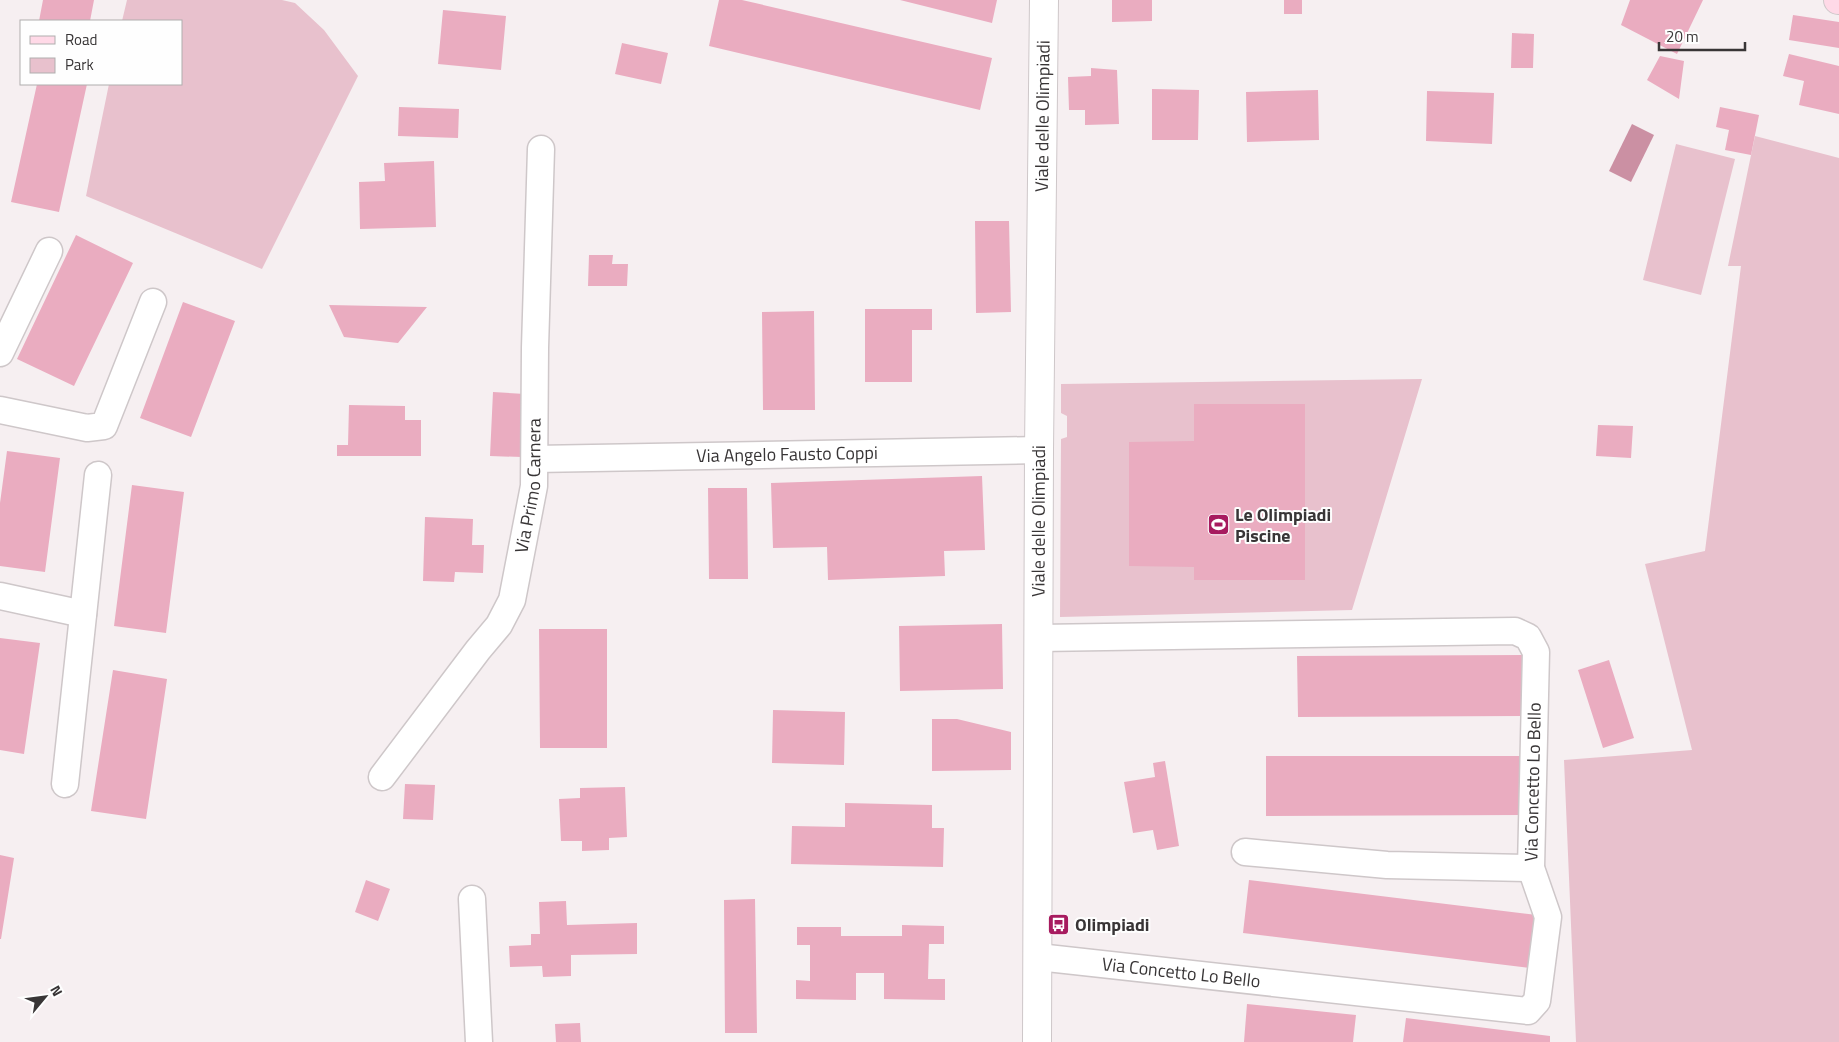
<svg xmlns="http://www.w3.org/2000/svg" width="1839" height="1042" font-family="'Titillium Web',sans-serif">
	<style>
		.green { fill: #e8c1cd }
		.water { fill: #cb90a3 }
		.building { fill: #eaacc0 }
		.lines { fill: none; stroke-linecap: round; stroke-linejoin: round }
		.minor-casing { stroke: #cec7c9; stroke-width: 29 }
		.tertiary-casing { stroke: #cec7c9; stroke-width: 30 }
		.secondary-casing { stroke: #cec7c9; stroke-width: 30 }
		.minor { stroke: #fff; stroke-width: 26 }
		.tertiary { stroke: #fff; stroke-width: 28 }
		.secondary { stroke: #ffd9e7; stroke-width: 28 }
		.labels { text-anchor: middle; stroke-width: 4; stroke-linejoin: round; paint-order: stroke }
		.street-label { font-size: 18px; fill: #383536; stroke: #fefefe }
		.poi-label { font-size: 18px; font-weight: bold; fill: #383536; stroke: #fefefe; text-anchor: start }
	</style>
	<rect width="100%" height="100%" fill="#f6eff1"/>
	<path class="green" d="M127,0h155l13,3 29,27 34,46 -96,193 -176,-73 23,-112h72v-63h-59z
		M1755,136l84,22v884h-263l-12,-282 128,-10 -47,-186 60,-13 36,-285h-13z
		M1676,144l59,15 -34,136 -58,-15z
		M1422,379l-70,231 -292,7 1,-178 6,-2v-21l-6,-3v-29z"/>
	<path class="water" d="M1632,124l22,11 -23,47 -22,-11z"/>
	<path class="building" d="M43,0h51l-4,21h-51z
		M719,0h23l250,58 -12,52 -271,-64z
		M900,0h97l-5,23z
		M1112,0h40v21l-40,1z
		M1284,0h18v14h-18z
		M1630,0h73l-26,54 -56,-29z
		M443,10l63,6 -5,54 -63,-6z
		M1793,15l46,7v26l-50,-8z
		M1512,33l22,1 -1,34h-22z
		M622,43l46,10 -7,31 -46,-10z
		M1789,54l50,12v48l-40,-9 5,-24 -21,-5z
		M1660,56l24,5 -5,38 -32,-19z
		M1091,68l26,2 2,54 -34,1v-15h-16l-1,-33 23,-1z
		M37,84h50l-28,128 -48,-10z
		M1152,89l47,1 -1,50h-46z
		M1318,90l1,50 -72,2 -1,-50z
		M1427,91l67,2 -2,51 -66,-3z
		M399,107l60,2 -1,29 -60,-2z
		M1720,107l39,8 -8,40 -26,-5 4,-20 -13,-3z
		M434,161l2,66 -76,2 -1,-47 26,-1 -1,-18z
		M975,221h34l2,91 -35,1z
		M76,235l57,28 -59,123 -57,-27z
		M589,255h24l-1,9h16l-1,22h-39z
		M183,302l52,19 -44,116 -51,-19z
		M329,305l98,2 -29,36 -54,-6z
		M865,309h67v21h-20v52h-47z
		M814,311l1,99h-52l-1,-98z
		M493,392l32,2 -3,63 -32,-1z
		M1194,404h111v176h-111v-13l-65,-1v-124l65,-1z
		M349,405l56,1v14h16v36h-84v-11h11z
		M1598,425l35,1 -2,32 -35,-2z
		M7,451l53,7 -15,114 -45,-6v-63z
		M982,476l3,74 -41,1 1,25 -117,4 -1,-33 -54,1 -2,-65z
		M132,485l52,7 -18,141 -52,-7z
		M708,488h39l1,91h-39z
		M425,517l48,2 -1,26h12l-1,28 -28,-1 -1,10 -31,-1z
		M1002,624l1,65 -103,2 -1,-65z
		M539,629h68v119h-67z
		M0,638l40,5 -16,111 -24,-4z
		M1523,655v61l-225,1 -1,-61z
		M1609,660l25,78 -31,10 -25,-78z
		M113,670l54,9 -21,140 -55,-8z
		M773,710l72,2 -1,53 -72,-2z
		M932,719h25l54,13v38l-79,1z
		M1266,756h257v59l-257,1z
		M1165,761l14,85 -22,4 -4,-20 -20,3 -9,-51 31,-5 -2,-14z
		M405,784l30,1 -2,35 -30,-1z
		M625,787l2,50 -18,1v12l-27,1v-10h-21l-2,-42 21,-1v-10z
		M845,803l87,2v23h12l-1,39 -152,-3 1,-38 53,1z
		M0,855l14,3 -13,81h-1z
		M366,880l24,9 -12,32 -23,-9z
		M1249,880l288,35 -7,53 -287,-35z
		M755,899l2,134h-32l-1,-133z
		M566,901l1,24 70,-2v31l-66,1v21l-28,1 -1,-11 -32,1 -1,-21 22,-1v-11h9l-1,-32z
		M902,925l42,1v18h-15l-1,35h17v21l-61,-1v-26h-28v27l-60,-1v-19l14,1v-36h-13v-18h44v9h61z
		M1247,1004l109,11 -3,27h-109z
		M1406,1018l144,18v6h-147z
		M580,1023l1,19h-25l-1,-18z"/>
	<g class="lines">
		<defs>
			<g id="minor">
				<path d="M0,353l49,-102"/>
				<path d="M0,410l87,18 17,-2 49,-124"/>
				<path id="s1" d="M535,459l504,-9"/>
				<path d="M0,596l83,18"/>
				<path id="s2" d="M382,777l96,-127 21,-25 13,-25 22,-114 1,-138 6,-199"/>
				<path d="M65,784l33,-309"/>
				<path d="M1245,852l142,13 144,3"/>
				<path d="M472,899l7,143"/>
				<path id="s3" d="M1038,957l490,54 9,-10 11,-84 -17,-49 5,-216 -8,-15 -13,-6 -476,7"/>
			</g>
			<g id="tertiary">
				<path id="s4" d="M1037,1042l2,-592 5,-450"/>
			</g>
			<path id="secondary" d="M1838,0h1"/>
		</defs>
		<use href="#minor" class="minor-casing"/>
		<use href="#tertiary" class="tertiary-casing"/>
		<use href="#secondary" class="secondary-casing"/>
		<use href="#minor" class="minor"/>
		<use href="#tertiary" class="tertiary"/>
		<use href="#secondary" class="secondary"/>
	</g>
	<defs>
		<symbol id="stadium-square" viewBox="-11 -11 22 22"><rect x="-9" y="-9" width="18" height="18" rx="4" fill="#a71b5f" stroke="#fefefe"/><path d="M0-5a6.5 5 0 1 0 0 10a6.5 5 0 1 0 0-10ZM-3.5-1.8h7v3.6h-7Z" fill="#fff"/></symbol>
		<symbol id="bus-square" viewBox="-11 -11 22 22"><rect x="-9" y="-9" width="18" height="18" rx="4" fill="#a71b5f" stroke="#fefefe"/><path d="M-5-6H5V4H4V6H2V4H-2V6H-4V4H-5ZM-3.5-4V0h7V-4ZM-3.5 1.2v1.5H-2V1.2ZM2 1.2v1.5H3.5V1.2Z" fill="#fff"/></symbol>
	</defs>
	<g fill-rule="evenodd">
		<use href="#stadium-square" x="1206" y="512" width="25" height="25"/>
		<use href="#bus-square" x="1046" y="912" width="25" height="25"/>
	</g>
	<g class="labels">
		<g class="street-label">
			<text dy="6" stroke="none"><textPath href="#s4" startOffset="926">Viale delle Olimpiadi</textPath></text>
			<text dy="6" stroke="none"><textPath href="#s1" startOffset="252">Via Angelo Fausto Coppi</textPath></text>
			<text dy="6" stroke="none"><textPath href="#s2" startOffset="336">Via Primo Carnera</textPath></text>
			<text dy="6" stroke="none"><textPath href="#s4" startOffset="521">Viale delle Olimpiadi</textPath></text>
			<text dy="6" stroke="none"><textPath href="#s3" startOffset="729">Via Concetto Lo Bello</textPath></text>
			<text dy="6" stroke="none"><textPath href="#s3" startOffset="144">Via Concetto Lo Bello</textPath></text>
		</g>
		<g class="poi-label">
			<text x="1235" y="521">Le Olimpiadi<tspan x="1235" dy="21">Piscine</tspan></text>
			<text x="1075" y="931">Olimpiadi</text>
		</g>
	</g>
	<rect x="20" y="20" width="162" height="65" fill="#fefefe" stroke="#afaeae"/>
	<rect x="30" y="36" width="25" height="8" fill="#ffd9e7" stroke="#afaeae"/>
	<text x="65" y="45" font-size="15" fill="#383536">Road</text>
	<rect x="30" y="58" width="25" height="15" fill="#e8c1cd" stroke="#afaeae"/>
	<text x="65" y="70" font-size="15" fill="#383536">Park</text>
	<g transform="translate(45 997) rotate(61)" stroke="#fefefe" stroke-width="4" paint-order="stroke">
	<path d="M0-4L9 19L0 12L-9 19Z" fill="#383536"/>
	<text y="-8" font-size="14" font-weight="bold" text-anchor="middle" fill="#383536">N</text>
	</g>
	<path d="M1659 42v8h86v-8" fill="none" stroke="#383536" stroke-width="2.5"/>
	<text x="1666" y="42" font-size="15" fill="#383536" stroke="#fefefe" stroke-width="4" paint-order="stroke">20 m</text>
</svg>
